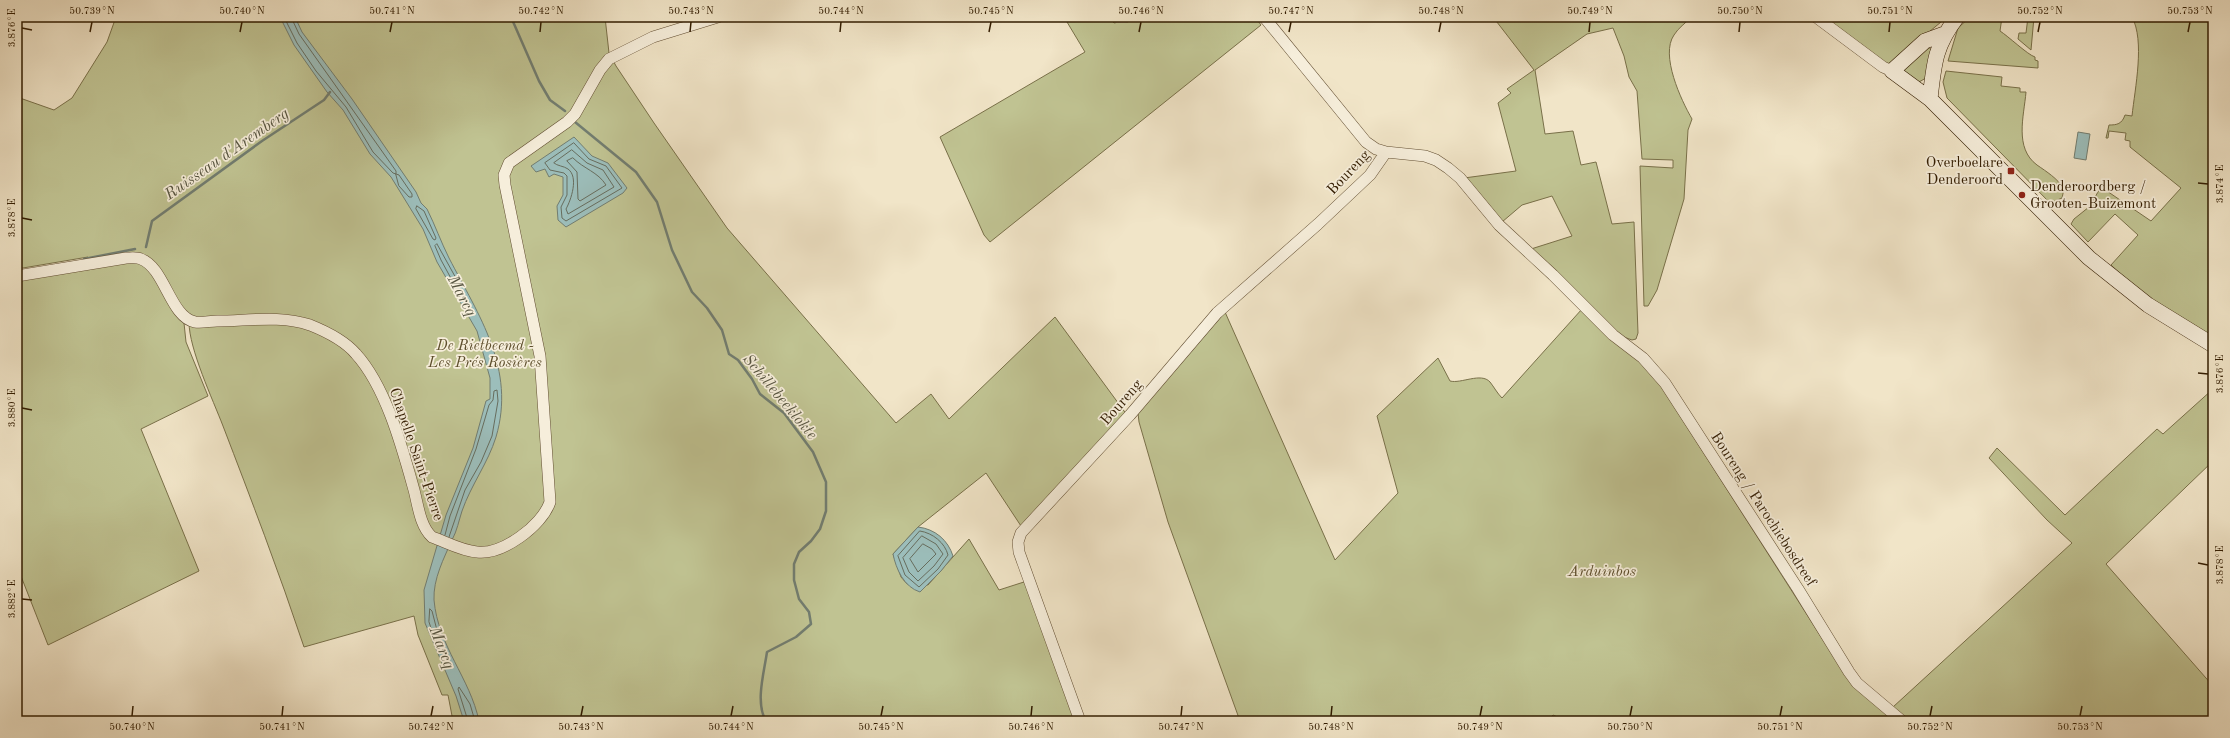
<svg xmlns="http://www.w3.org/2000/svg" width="2230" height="738" font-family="'Old Standard TT',serif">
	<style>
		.green { fill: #c0c392; stroke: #797049 }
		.water { fill: #9cbebb; stroke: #727d70 }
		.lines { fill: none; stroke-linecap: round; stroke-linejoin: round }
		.shore { stroke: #676d5e; stroke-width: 1 }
		.stream { stroke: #727d70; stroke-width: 2.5 }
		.street-casing { stroke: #624e32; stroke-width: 12 }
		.secondary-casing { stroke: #321c00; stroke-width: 16 }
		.street { stroke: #f6eedb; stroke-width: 11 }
		.secondary { stroke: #f6eedb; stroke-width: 15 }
		.ticks { fill: none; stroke: #321c00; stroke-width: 1.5 }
		.poi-dot { fill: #8f2418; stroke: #f6eedb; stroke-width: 1.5 }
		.labels { text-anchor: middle; stroke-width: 3.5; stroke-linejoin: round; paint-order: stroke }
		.poi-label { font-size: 15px; fill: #321c00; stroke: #f6eedb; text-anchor: end }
		.street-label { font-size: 15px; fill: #321c00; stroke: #f6eedb }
		.park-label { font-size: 15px; font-style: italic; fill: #5d4e2c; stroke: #f6eedb }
		.water-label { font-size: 16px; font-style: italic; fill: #575541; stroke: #f6eedb }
		.neatline { fill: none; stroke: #321c00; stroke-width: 1.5 }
		.ticks-label { font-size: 10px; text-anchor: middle; fill: #321c00 }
	</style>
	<rect width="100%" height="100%" fill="#f1e5c8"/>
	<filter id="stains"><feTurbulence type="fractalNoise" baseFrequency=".005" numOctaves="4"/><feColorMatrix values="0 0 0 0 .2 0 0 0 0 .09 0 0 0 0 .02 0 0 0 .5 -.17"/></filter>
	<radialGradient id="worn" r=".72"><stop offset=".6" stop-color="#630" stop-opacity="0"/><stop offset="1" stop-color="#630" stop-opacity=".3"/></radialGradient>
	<path class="green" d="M116,17h489l4,36 7,13 38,57 73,105 169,195 35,-29 18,25 106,-102 72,98 -106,111 -35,-53 -68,54 -25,27 8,23 6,7 21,1 41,-46 30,51 28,-9 48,140h-622l-5,-26h-6l-24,-60 -4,-19 -110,31c-25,-75 -53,-148 -81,-221 -10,-26 -34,-77 -34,-104l-39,-61 -60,1 -2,-5 -71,12v-172l37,13 18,-12 35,-56z
		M1064,17h44l6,6 15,-3 4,-3h122l6,8 -271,217 -6,-7 -44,-98 145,-85z
		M1493,17h198c-5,6 -13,11 -17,18 -14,20 7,65 18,84l-4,11 -4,69 -27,91 -9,16h-4l-4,-140 33,2v-8l-31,-1 -5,-68 -8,-14 -5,-21 -11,-28 -26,6 -52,36 10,64 28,-3 8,34 15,-3 16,62 22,-2 4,111 -2,6 -4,1 -11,-4 -90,-87 41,-13 -20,-40 -30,9 -20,17 -38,-44 52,-7 -18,-68 13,-10 -4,-4 27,-19z
		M1822,17h125l-59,49z
		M1970,17h32l-2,14c8,5 28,24 35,26v3l3,1v7l-90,-7 10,-33z
		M2028,17h6l-3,33 -13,-11 1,-6h7z
		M2132,17h81v323l-70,-45 -32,-30 27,-30 -23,-21 -27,28 -17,-18 3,-5 15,-12 12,-20 50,34 30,-33 -51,-41v-6l-5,-1 1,-7 -17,-2 -1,7h-2l3,-13c8,0 13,-1 16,-10l7,1c3,-28 13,-75 0,-99z
		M1929,47l2,3 -5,28 -7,4 -15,-8 -2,-7z
		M1946,71l56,6 -1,9 19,2v4h6c-2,24 -12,56 11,73 10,7 20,13 27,24l-2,9 -12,5 -103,-105 -4,-16z
		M135,259l13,7 36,57 2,19 22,54 -67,33 58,142 -151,74 -31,-79v-288z
		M1582,309l56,49 23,28 187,293 45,28 179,-164 -25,-23 -58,-62 8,-10 68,67 92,-86 6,5 50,-45v72l-107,103 107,122v35h-647l-13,-6 -5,6h-308l-72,-199 -29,-100 -1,-9 87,-101 110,248 63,-67 -21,-77 61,-58 12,23c11,3 31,-9 40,1 4,5 7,11 12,16z"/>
	<path class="water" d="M280,17h15l7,15 50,67 64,93 5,11 6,6c8,16 14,33 22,49 30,58 67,111 47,179 -8,26 -25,48 -34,74 -3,9 -5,20 -10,29 -8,18 -19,39 -18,60 4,46 36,78 45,121h-15l-8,-25 -31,-73 -1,-33 22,-75 27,-67 13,-47 4,-2v-21l-13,-47 -40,-69 -14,-33 -32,-52 -21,-23 -27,-44 -16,-18 -33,-47z
		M2078,132l12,2 -4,26 -12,-2z
		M574,137l18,19 16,7 19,25 -4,5 -57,34 -8,-7 -1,-14 6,-11v-18l-9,-3 -5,3 -4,-8 -9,3 -5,-6z
		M918,527c17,2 30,13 35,29l-12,15 -21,21c-16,-5 -24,-23 -27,-38z"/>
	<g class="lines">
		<path class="shore" d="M284,17l13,26 19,28 30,36 27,45 20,21 3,1v-3l-97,-137 -8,-17
			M574,143l15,16 17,7 16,22 -56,33 -4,-3 -1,-11 6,-12v-19l-3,-3 -14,-3 -5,-7z
			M572,150l15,13 16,7 11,17 -46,27 -2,-5c5,-9 13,-32 2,-40 -4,-3 -11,-3 -14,-6z
			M573,158c11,11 25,14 33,27l-26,16 -2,-2 -1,-27 -10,-11z
			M396,174l3,1 13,19v3h-3l-10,-11z
			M417,206l7,5 12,27 -1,2 -2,-1 -17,-30z
			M437,244l20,36 -1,3 -3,-1 -12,-22 -6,-14z
			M920,531c13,2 25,12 28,24l-10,14 -19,18 -14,-12 -7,-19z
			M445,535l5,-19 26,-67 13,-44 4,-5 1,-9 3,-1 1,11 -6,35 -11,26 -16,28 -16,47
			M922,536l14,8 7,10 -9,12 -16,15 -9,-9 -6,-14z
			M923,544l9,5 4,5 -18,18 -8,-13z
			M430,609l2,2 7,27 -1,3 -3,-1 -6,-18z
			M468,721l-10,-32 1,-2 11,17 5,17"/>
		<path class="stream" d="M511,17l28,64 11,19 15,11
			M575,122l61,50 21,30 15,48 20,42 15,16 15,22 7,24 9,6 14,19 8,15 24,19 29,39 13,30v29l-6,18 -9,12 -12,11 -5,12v16l5,19 10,13 2,12 -15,13 -29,15c-3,21 -12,51 -1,69
			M146,247l6,-26 110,-80 62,-41 6,-8
			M84,259l51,-10"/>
		<defs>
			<path id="street" d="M1117,17h8
				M1264,17l102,125 10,7 10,3 39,4 11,4 12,8 12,10 39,47 54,50 60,60 30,23 22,25 133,206 51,83 8,11 45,38
				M1816,17l67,50 9,4
				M17,276l109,-18c5,0 11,-1 15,1 24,9 29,58 54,63 7,1 15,-1 22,-1 30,0 64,-6 93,4 15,6 35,16 46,29 30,33 46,93 58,136 4,15 6,36 18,47 14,5 30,14 45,15 25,3 65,-26 73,-50l-10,-146 -35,-171 -1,-10 5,-12 58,-41 8,-8 25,-44 9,-11 44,-22 65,-20
				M1080,721l-61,-169 -1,-10 3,-9 109,-118 87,-102 101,-89 52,-49 16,-23"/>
			<path id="secondary" d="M1944,34l-19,7 -33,30 38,28 159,159 59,47 65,40
				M1930,99c4,-36 5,-53 27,-82"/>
		</defs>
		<use href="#street" class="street-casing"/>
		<use href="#secondary" class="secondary-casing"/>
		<use href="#street" class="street"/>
		<use href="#secondary" class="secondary"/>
	</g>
	<path class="ticks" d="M22,28l10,2M90,32l2,-10M240,32l2,-10M390,32l2,-10M540,32l1,-10M690,32l1,-10M840,32l1,-10M989,32l2,-10M1139,32l2,-10M1289,32l2,-10M1439,32l2,-10M1589,32l1,-10M1739,32l1,-10M1889,32l1,-10M2038,32l2,-10M2188,32l2,-10M2198,183l10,1M22,218l10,2M2198,373l10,1M22,408l10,2M2198,563l10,2M22,599l10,1M132,716l1,-10M282,716l1,-10M431,716l2,-10M581,716l2,-10M731,716l2,-10M881,716l2,-10M1031,716l1,-10M1181,716l1,-10M1331,716l1,-10M1480,716l2,-10M1630,716l2,-10M1780,716l2,-10M1930,716l2,-10M2080,716l2,-10"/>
	<g class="poi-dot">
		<rect x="2007" y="167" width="8" height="8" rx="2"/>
		<circle cx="2022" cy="195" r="4"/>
	</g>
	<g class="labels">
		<g class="poi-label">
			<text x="2003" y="167">Overboelare<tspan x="2003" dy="17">Denderoord</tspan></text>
			<text x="2030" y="191" text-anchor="start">Denderoordberg /<tspan x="2030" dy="17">Grooten-Buizemont</tspan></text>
		</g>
		<g class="street-label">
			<text transform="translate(1348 172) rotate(-47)" y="5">Boureng</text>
			<text transform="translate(1121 402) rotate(-49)" y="5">Boureng</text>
			<text transform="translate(417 454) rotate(71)" y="5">Chapelle Saint-Pierre</text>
			<text transform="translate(1764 509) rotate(57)" y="5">Boureng / Parochiebosdreef</text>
		</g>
		<g class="park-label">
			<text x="485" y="350">De Rietbeemd -<tspan x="485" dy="17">Les Prés Rosières</tspan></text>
			<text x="1602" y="576">Arduinbos</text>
		</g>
		<g class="water-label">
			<text transform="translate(226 153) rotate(-35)" y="6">Ruisseau d'Aremberg</text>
			<text transform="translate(463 295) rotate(62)" y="6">Marcq</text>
			<text transform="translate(781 396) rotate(50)" y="6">Schillebeeklokte</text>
			<text transform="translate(443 647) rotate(68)" y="6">Marcq</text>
		</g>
	</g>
	<rect width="2230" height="738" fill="none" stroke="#f1e5c8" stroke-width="44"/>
	<rect x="22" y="22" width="2186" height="694" class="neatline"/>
	<g class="ticks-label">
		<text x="92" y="14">50.739°N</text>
		<text x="242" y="14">50.740°N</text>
		<text x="392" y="14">50.741°N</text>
		<text x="541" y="14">50.742°N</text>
		<text x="691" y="14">50.743°N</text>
		<text x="841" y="14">50.744°N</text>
		<text x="991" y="14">50.745°N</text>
		<text x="1141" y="14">50.746°N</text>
		<text x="1291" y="14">50.747°N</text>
		<text x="1441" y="14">50.748°N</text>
		<text x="1590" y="14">50.749°N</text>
		<text x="1740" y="14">50.750°N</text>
		<text x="1890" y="14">50.751°N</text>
		<text x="2040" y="14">50.752°N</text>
		<text x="2190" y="14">50.753°N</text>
		<text transform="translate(11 28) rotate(-90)" y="4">3.876°E</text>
		<text transform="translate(2219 184) rotate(-90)" y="4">3.874°E</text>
		<text transform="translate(11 218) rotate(-90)" y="4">3.878°E</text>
		<text transform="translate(2219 374) rotate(-90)" y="4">3.876°E</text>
		<text transform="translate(11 408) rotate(-90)" y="4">3.880°E</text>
		<text transform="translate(2219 565) rotate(-90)" y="4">3.878°E</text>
		<text transform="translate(11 599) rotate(-90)" y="4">3.882°E</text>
		<text x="132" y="730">50.740°N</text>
		<text x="282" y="730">50.741°N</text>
		<text x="431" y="730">50.742°N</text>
		<text x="581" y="730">50.743°N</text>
		<text x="731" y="730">50.744°N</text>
		<text x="881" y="730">50.745°N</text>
		<text x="1031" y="730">50.746°N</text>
		<text x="1181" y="730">50.747°N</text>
		<text x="1331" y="730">50.748°N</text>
		<text x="1480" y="730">50.749°N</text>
		<text x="1630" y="730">50.750°N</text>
		<text x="1780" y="730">50.751°N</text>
		<text x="1930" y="730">50.752°N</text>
		<text x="2080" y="730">50.753°N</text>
	</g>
	<rect width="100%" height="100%" filter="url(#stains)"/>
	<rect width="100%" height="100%" fill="url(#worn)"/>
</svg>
